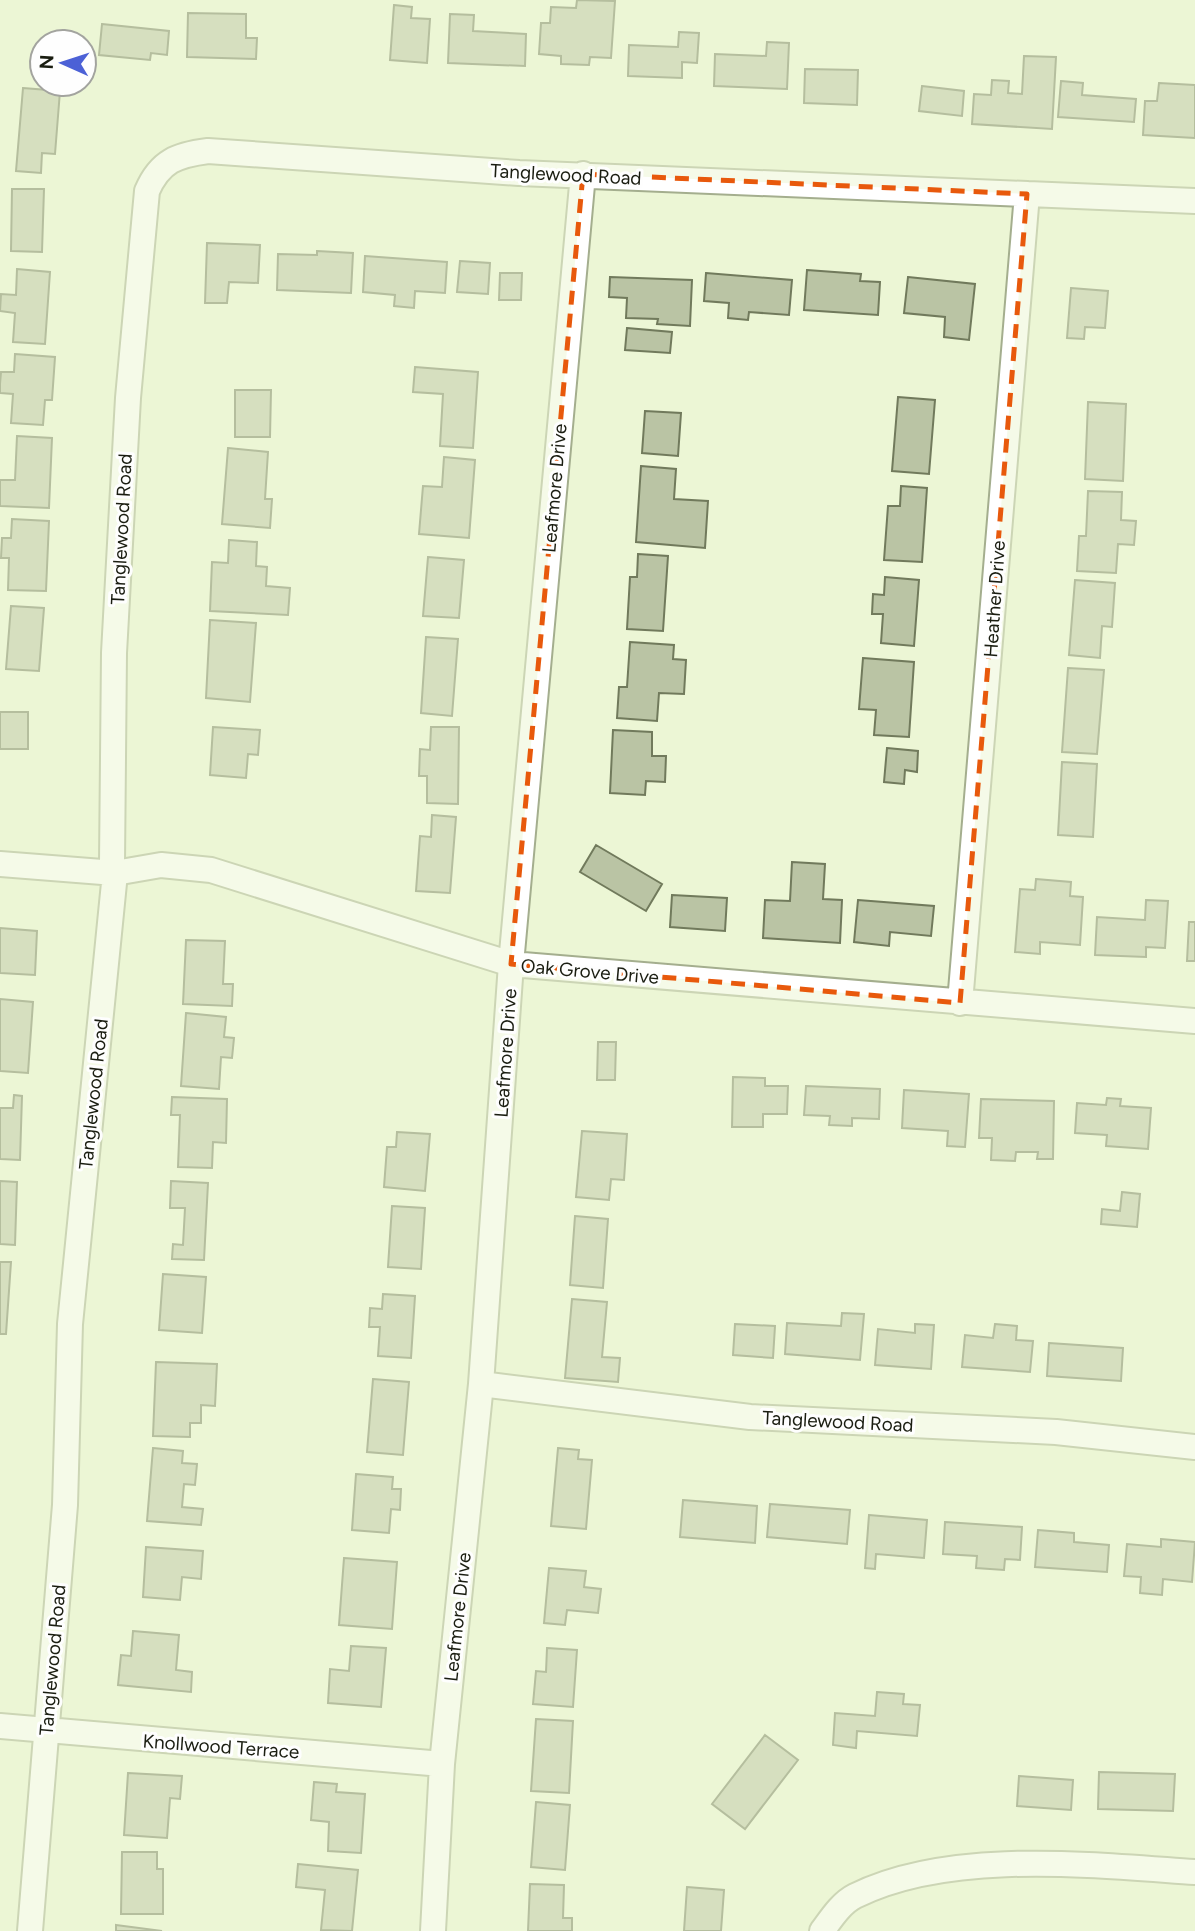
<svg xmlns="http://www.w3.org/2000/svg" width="1195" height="1931" font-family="Figtree,sans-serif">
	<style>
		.building { fill: #bac4a4; stroke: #717a5c; stroke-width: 2 }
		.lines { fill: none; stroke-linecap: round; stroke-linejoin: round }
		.minor-casing { stroke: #a4ae8e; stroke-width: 28 }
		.minor { stroke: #fff; stroke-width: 24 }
		.marked { fill: none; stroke: #e8590c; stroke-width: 5; stroke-dasharray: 14 9; stroke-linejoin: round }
		.labels { text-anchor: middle; stroke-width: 6; stroke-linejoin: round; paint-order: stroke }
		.street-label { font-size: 19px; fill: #1a1d11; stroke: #fefefe }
	</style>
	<rect width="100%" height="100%" fill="#ecf6d5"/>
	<path class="building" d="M577,0l38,1 -4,57 -21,-1 -1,8 -28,-1v-8l-22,-2 2,-31h9l1,-16 25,1z
		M394,5l18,2 -1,11 19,1 -3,44 -37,-3z
		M188,13l58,1v24h11l-1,21 -69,-2z
		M450,14l24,1 -1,16 53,3 -1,32 -77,-3z
		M102,24l67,7 -2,24 -16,-2 -1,7 -51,-5z
		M679,32l20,1 -2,30 -15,-1v16l-54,-2 1,-31 49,2z
		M767,42l22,1 -2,46 -73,-3 1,-32 51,2z
		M1024,56l32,1 -4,72 -80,-5 2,-30 17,1 1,-15 17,1 -1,12 14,1z
		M805,69l53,1 -1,35 -53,-2z
		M1061,81l22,2 -1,12 54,4 -2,23 -76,-5z
		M1159,83l36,2v53l-52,-3 2,-34h12z
		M922,86l42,5 -2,25 -43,-5z
		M23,88l37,3 -5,63 -13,-1 -1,20 -25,-2z
		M12,189h32l-2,63 -31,-1z
		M207,243l53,2 -2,38 -29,-1 -2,21h-22z
		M317,251l36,2 -2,40 -74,-3 1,-36 39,1z
		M365,256l82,6 -2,31 -30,-2 -1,17 -20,-2 1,-11 -32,-3z
		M460,261l30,2 -2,31 -31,-2z
		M17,269l33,3 -5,72 -32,-2 2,-29 -15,-2 1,-17 15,1z
		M807,270l54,4 -1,7 20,1 -2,33 -74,-5z
		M500,273h22l-1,27h-22z
		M706,273l86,7 -3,35 -40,-3 -1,8 -20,-2 1,-15 -25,-2z
		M610,277l82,3 -2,46 -33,-2 1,-5 -32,-1 1,-20 -18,-1z
		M908,277l67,7 -6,56 -25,-3 1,-20 -41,-4z
		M1071,288l37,3 -3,37 -20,-1 -1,12 -17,-1z
		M627,328l45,4 -2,21 -45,-3z
		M15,354l40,3 -3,43h-7l-2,25 -32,-2 2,-29 -13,-1v-9l1,-12h13z
		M415,367l63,5 -5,76 -33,-2 3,-52 -30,-2z
		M235,390h36l-1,47h-35z
		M898,397l37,3 -6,74 -37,-3z
		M1088,402l38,2 -3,77 -38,-2z
		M645,411l36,2 -3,43 -36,-3z
		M17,436l35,2 -3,70 -49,-2v-26h15z
		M228,448l40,4 -3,47h7l-2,29 -48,-4z
		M444,457l31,3 -6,78 -50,-4 4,-48 19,1z
		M641,466l35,3 -2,30 34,2 -3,47 -69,-6z
		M901,486l26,2 -5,74 -38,-2 4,-54h12z
		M1088,491l34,1 -1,28 15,1 -2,24 -16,-1 -2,29 -39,-2 2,-35h7z
		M12,519l37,2 -3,70 -38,-1 1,-32h-8l1,-20h9z
		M229,540l28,2 -1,24 11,1 -1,19 24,2 -2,27 -78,-4 2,-49 16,1z
		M638,554l30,2 -5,75 -36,-2 3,-52h7z
		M428,557l36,3 -5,58 -36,-2z
		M885,577l34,3 -5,66 -33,-3 2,-29h-11l1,-20 11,1z
		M1075,580l40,3 -3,44 -10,-1 -2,32 -31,-3z
		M11,606l33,2 -5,63 -33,-2z
		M210,620l46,3 -6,79 -44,-4z
		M426,637l32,2 -6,77 -31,-3z
		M630,642l44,3 -1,14 13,1 -2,34 -25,-1 -2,28 -40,-3 2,-31h8z
		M863,658l51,4 -5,75 -35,-2 2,-25 -17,-1z
		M1068,668l36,2 -7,84 -35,-2z
		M0,712h28v37h-28z
		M213,727l47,3 -2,25 -10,-1 -2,24 -36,-3z
		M431,727h28l-1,77 -31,-1v-27h-8l1,-27 10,1z
		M613,730l39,2v24h14l-1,26 -19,-1 -1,14 -35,-2z
		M887,748l31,3 -1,21 -12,-2 -1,14 -20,-2z
		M1062,762l35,2 -4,73 -35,-2z
		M432,815l24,2 -6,76 -34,-2 4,-55 11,1z
		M596,845l66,39 -16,27 -66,-39z
		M792,862l33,2 -2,35 19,1 -2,43 -77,-5 2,-38 25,1z
		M1036,879l35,3 -1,14 13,1 -3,48 -40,-3v12l-25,-2 5,-63 15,1z
		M672,895l55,3 -2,33 -55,-4z
		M858,900l76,6 -3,30 -41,-4 -1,14 -35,-4z
		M1146,900l22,1 -3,47 -19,-1v10l-51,-2 2,-38 48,3z
		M1189,922h6v39h-8z
		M0,928l37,3 -2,44 -35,-2z
		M186,940l39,1 -2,43h10l-1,22 -49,-2z
		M0,999l33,3 -5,71 -28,-2z
		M186,1013l40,4 -2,20 10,1 -2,20 -11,-1 -2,32 -38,-3z
		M598,1042h18l-1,38h-18z
		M733,1077l32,1v8h23l-1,28h-24v13h-31z
		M806,1086l74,3 -1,30 -27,-1v8l-23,-1 1,-9 -26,-1z
		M904,1090l65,4 -4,53 -18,-1 1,-15 -46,-3z
		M14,1095l8,1 -2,64 -20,-1v-51h13z
		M172,1097l55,2 -1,44 -13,-1 -1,26 -34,-1 2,-52h-9z
		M1107,1098l14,1 -1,7 31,2 -3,41 -42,-3 1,-11 -32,-2 2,-30 29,2z
		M981,1099l73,2 -1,58h-16l1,-7h-22l-1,9 -24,-1 1,-22h-13z
		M582,1131l45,3 -3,46 -13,-1 -2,21 -33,-3z
		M397,1132l33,2 -5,57 -41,-4 3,-40h9z
		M0,1181l17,1 -2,63 -15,-1z
		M171,1181l37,2 -4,77 -32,-1 1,-15 10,1 2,-37h-15z
		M1122,1192l18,2 -3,33 -36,-3 1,-15 18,2z
		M392,1206l33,2 -4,61 -33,-2z
		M575,1216l33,3 -5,69 -33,-3z
		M0,1262h11l-5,72h-6z
		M163,1274l43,3 -4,56 -43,-3z
		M383,1294l32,2 -4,62 -33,-2 2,-29h-11l1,-19 12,1z
		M572,1299l35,3 -5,55 18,1 -2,24 -53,-4z
		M842,1313l22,1 -4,46 -75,-6 2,-31 54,3z
		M735,1324l40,2 -2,32 -40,-3z
		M915,1324l19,1 -3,44 -56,-4 3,-36 37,4z
		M995,1324l22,2 -1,14 17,1 -3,31 -68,-5 3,-32 28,3z
		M1049,1343l74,5 -2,33 -74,-5z
		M156,1362l61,2 -2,42 -14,-1v18h-11v14l-37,-1z
		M373,1379l36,3 -6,73 -36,-3z
		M153,1448l30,3 -1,12 15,1 -2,21 -11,-1 -2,23 21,2 -2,16 -54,-4z
		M558,1448l21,2 -1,9 14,1 -6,69 -35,-3z
		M356,1474l37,3 -1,12h9l-1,21 -9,-1 -2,24 -37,-3z
		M683,1500l74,6 -2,37 -75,-6z
		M770,1504l80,6 -3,34 -80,-7z
		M869,1515l58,5 -3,38 -48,-4 -1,15 -10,-1z
		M945,1522l77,5 -2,33 -15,-1 -1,11 -28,-2 1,-12 -34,-2z
		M1038,1530l36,3v9l35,3 -2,27 -72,-5z
		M1161,1539l34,3 -3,40 -29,-3 -1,16 -22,-2 1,-16 -17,-1 3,-32 34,3z
		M146,1547l57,4 -2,28 -19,-2 -2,23 -37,-3z
		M344,1558l53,4 -5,67 -53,-4z
		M549,1568l37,3 -2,16 17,2 -3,24 -31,-3 -2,15 -21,-2z
		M133,1631l46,4 -3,35 16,2 -1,20 -73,-7 3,-30 10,1z
		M351,1646l35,2 -5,59 -53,-4 2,-34 19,2z
		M547,1648l30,2 -4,57 -40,-3 3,-33 10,1z
		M877,1692l27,2 -1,10 17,1 -3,31 -60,-5 -1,17 -23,-3 2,-32 40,3z
		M536,1719l37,2 -4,72 -38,-2z
		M765,1735l33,25 -53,69 -33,-25z
		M1099,1772l76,2 -2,37 -75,-2z
		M128,1773l54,3 -2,23 -10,-1 -3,40 -43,-3z
		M1019,1776l54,4 -2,30 -54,-4z
		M314,1782l23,2 -1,8 29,2 -4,59 -33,-2 1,-29 -18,-2z
		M536,1802l34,3 -5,65 -34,-3z
		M122,1852h35v17h6v45h-42z
		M298,1864l60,6 -6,61 -31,-1 4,-40 -29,-3z
		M530,1884l34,1 -1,33h9v13h-44z
		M687,1887l37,3 -3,41h-37z
		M116,1925l46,6h-46z"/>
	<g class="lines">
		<defs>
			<path id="minor" d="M0,864l115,9 46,-8 50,5 300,94 684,57
				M960,1003l67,-809
				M481,1384l269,33 306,15 139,15
				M0,1726l442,38
				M30,1931l35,-426 5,-181 45,-451 -3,-10 2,-210 14,-255 19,-207c13,-30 30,-36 61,-40l311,22 676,28
				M433,1931l9,-167 39,-380 30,-420 72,-790
				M822,1931c9,-12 19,-28 33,-35 94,-47 238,-31 340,-24"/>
		</defs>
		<use href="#minor" class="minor-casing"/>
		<use href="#minor" class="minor"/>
	</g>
	<path d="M0 0H1195V1931H0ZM583,174l444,20 -67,809 -449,-39z" fill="#ecf6d5" fill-opacity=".55" fill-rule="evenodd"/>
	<path class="marked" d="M583,174l444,20 -67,809 -449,-39z"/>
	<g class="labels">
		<g class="street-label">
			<text transform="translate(566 174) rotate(3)" y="7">Tanglewood Road</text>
			<text transform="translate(554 488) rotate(-85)" y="7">Leafmore Drive</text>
			<text transform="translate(121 529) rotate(-87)" y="7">Tanglewood Road</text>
			<text transform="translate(994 599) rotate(-86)" y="7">Heather Drive</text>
			<text transform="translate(590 971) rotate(5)" y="7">Oak Grove Drive</text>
			<text transform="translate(505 1053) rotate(-86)" y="7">Leafmore Drive</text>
			<text transform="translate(93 1094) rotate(-84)" y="7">Tanglewood Road</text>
			<text transform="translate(838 1421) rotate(3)" y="7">Tanglewood Road</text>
			<text transform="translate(457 1617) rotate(-84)" y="7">Leafmore Drive</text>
			<text transform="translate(52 1660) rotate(-85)" y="7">Tanglewood Road</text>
			<text transform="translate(221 1746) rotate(4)" y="7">Knollwood Terrace</text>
		</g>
	</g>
	<g transform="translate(63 63) rotate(273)"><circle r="33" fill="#fefefe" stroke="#a3a49f" stroke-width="2"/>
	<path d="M0-5L12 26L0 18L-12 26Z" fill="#4c61d6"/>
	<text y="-10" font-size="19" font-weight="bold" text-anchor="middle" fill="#1a1d11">N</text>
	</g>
</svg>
